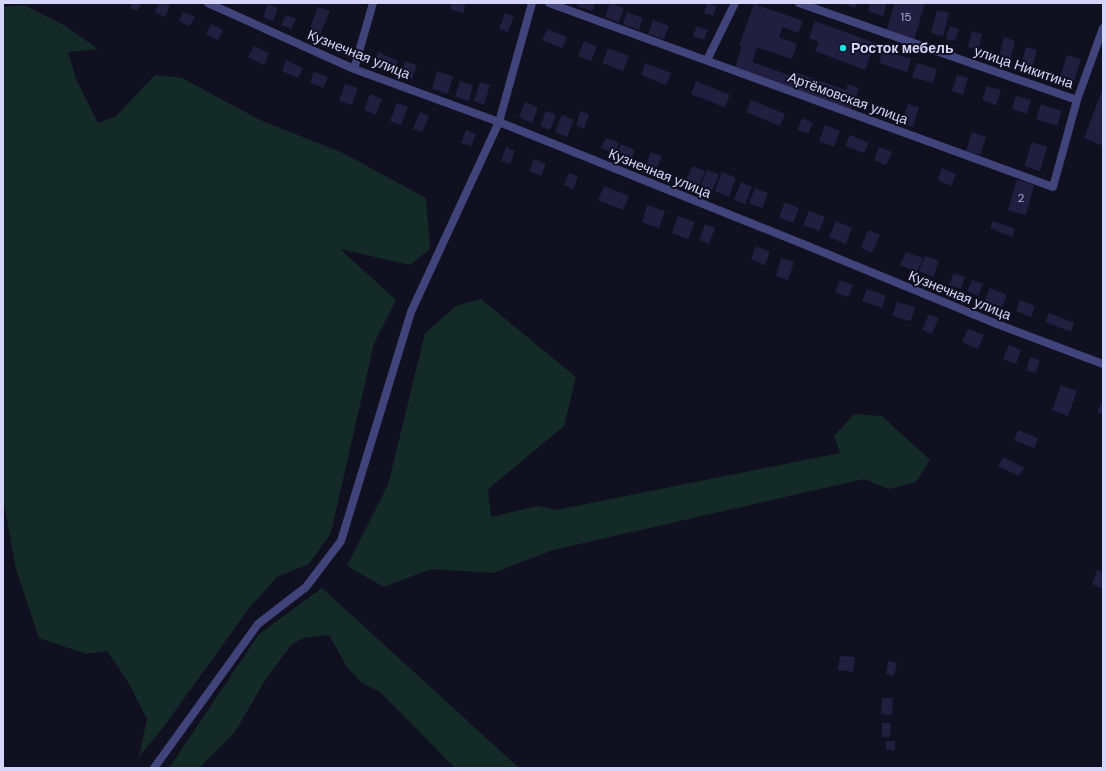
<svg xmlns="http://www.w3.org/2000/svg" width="1106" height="771" font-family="'DM Sans',sans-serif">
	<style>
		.green { fill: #142a27 }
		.building { fill: #221e40 }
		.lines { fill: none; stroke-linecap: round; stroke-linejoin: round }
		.minor { stroke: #40447b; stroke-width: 8 }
		.poi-dot { fill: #1ae1e1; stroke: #111021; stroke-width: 1.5 }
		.labels { text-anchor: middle; stroke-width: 4; stroke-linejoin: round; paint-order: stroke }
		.number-label { font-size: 12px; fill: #a9a7cc }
		.poi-label { font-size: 14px; font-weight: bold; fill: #d6d5fa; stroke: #111021; text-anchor: start }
		.street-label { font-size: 14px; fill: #d6d5fa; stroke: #111021 }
	</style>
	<rect width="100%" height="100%" fill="#111021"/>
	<path class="green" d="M24,5l40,20 34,24 -30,3 8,27 22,44 18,-7 39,-41 27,3 78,42 83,33 83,45 4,51 -20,16 -70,-16 56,51 -22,43 -43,190 -22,31 -32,13 -27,30 -88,122 -23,28 8,-38 -20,-39 -20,-29 -21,3 -47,-16 -23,-69 -13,-71v-134l1,-1h-1v-356z
		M481,299l95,78 -12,49 -76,63 3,28 46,-11 19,4 284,-57 -6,-17 20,-22 28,2 48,44 -14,22 -27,7 -25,-10 -311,71 -60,23 -62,-4 -47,18 -37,-21 41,-81 37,-152 31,-27z
		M322,588l197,180h-64l-74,-75 -20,-11 -14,-15 -18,-32 -26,3 -12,7 -27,37 -29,50 -31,31 -3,5h-32l90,-134z"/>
	<path class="building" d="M132,3h9l-4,8 -7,-3z
		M159,3h6l5,2 -5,12 -11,-5z
		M452,3h14l-3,10 -13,-4z
		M578,3h17l-3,8 -15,-5z
		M610,3l14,5 -5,14 -14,-5z
		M707,3l10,3 -4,10 -9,-3z
		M842,3h14l-1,5z
		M870,3h17l-4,13 -15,-5z
		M895,3h30l-11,37 -28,-8z
		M268,4l10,4 -5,13 -10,-4z
		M754,4l49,17 -5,12 -15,-6 -4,10 18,7 -5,15 -35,-12 -5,15 42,15 1,-5 51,18 2,-6 11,4 -8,21 -116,-42 7,-20 -3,-1z
		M318,7l12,4 -11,26 -11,-4z
		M937,10l12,3 -6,23 -12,-3z
		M183,12l12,5 -5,9 -11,-5z
		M627,12l16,6 -4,12 -16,-6z
		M505,13l9,3 -6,16 -9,-3z
		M286,15l10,4 -5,10 -10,-4z
		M653,20l16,6 -5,13 -16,-5z
		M815,21l60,22 -10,27 -50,-19 4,-9 -10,-4z
		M211,24l12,6 -5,10 -12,-6z
		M697,26l11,4 -4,10 -11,-4z
		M950,26l9,3 -4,12 -9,-2z
		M547,29l20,8 -5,11 -20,-8z
		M972,31l10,3 -4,16 -10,-3z
		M1004,37l11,4 -5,19 -11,-3z
		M584,41l13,6 -6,14 -13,-5z
		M254,46l15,7 -5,12 -16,-8z
		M1026,47l11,3 -5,18 -11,-4z
		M608,48l21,8 -6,15 -21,-8z
		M883,50l28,9 -4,13 -28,-9z
		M378,52l20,9 -4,11 -20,-9z
		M1067,55l14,4 -7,22 -14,-4z
		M286,60l17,8 -5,10 -16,-7z
		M405,61l12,4 -5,14 -11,-4z
		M645,63l26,10 -5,12 -25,-10z
		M917,63l20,6 -4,14 -21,-6z
		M437,71l16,5 -5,18 -16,-5z
		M314,72l14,5 -5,11 -13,-6z
		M957,75l11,3 -5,17 -11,-4z
		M460,81l13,4 -4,16 -14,-4z
		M696,81l34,14 -6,12 -33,-13z
		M480,82l10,3 -6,20 -10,-4z
		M345,84l13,4 -6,17 -13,-4z
		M987,86l14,4 -5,15 -14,-5z
		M1103,88v58l-19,-8z
		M370,94l12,5 -6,16 -12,-5z
		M1016,96l15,4 -4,14 -15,-5z
		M751,100l34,14 -5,12 -34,-14z
		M525,102l13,6 -6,15 -13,-6z
		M397,103l11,4 -7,18 -11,-4z
		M908,104l11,3 -6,20 -11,-3z
		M1041,104l21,7 -5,15 -21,-7z
		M546,111l10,4 -6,15 -10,-4z
		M581,111l8,4 -5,14 -8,-4z
		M420,112l9,4 -7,16 -9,-3z
		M562,115l12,5 -7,17 -12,-5z
		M802,118l11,5 -5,11 -11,-4z
		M825,125l15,6 -6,16 -15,-6z
		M466,130l10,4 -5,12 -10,-3z
		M972,132l14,5 -6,18 -14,-4z
		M850,135l19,8 -5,10 -19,-7z
		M606,138l13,5 -4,11 -14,-6z
		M1032,142l15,5 -7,24 -16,-5z
		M621,144l14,6 -4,10 -14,-6z
		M506,147l9,4 -5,13 -9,-3z
		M879,147l13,5 -6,13 -12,-5z
		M651,152l11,4 -5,13 -11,-4z
		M534,159l12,5 -5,12 -12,-5z
		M692,166l13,5 -6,15 -13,-5z
		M942,168l14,6 -5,12 -13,-6z
		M707,170l12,4 -7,17 -12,-4z
		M722,172l14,6 -7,19 -14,-6z
		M569,173l9,4 -5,12 -9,-4z
		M1017,180l17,5 -8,30 -18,-5z
		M741,182l11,5 -7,17 -11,-4z
		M604,186l25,10 -6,14 -25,-10z
		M755,188l13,5 -6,15 -13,-5z
		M785,202l14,6 -6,15 -14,-6z
		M647,205l18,6 -6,17 -17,-6z
		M809,211l16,6 -6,14 -16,-6z
		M678,216l17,6 -7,17 -16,-6z
		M836,221l16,7 -6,16 -17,-7z
		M993,221l22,8 -3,8 -22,-9z
		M705,224l10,4 -6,16 -10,-4z
		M868,230l12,5 -8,18 -11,-5z
		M756,246l14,6 -5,13 -14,-6z
		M906,252l17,6 -6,14 -17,-7z
		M925,256l14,5 -6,16 -14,-6z
		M781,258l13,4 -6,18 -12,-4z
		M954,273l11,4 -4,12 -12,-4z
		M840,280l13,5 -5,12 -13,-5z
		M972,280l11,4 -5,12 -11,-5z
		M990,288l17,7 -5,12 -17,-7z
		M867,289l19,7 -4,12 -20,-7z
		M1020,300l15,6 -4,11 -15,-6z
		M897,302l18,5 -4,14 -19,-5z
		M1049,313l25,10 -3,9 -26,-10z
		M929,314l10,4 -7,16 -10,-4z
		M968,329l16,6 -6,14 -16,-7z
		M1009,345l12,5 -5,14 -13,-5z
		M1030,357l10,3 -4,13 -10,-3z
		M1061,385l16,6 -9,25 -16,-6z
		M1103,400v15l-6,-3z
		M1018,430l20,8 -4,10 -20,-8z
		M1003,457l21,11 -5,8 -21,-10z
		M1097,570l6,2v17l-11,-5z
		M840,656l15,1 -2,15 -15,-2z
		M888,661l9,2 -3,13 -8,-2z
		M882,698h11l-1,17 -11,-1z
		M882,723h9l-1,14h-8z
		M886,741h9v9h-9z"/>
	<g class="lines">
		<path class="minor" d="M208,3l146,66 145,53 309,124 189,78 106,40
			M549,3l504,184 24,-87 26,-72
			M799,3l278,97
			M707,60l28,-57
			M354,69l19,-66
			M154,768l104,-144 48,-37 35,-46 70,-229 88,-190 33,-119"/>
	</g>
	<circle class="poi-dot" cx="843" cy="48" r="4"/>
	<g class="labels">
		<g class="number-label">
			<text x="906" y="21">15</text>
			<text x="1021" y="202">2</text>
		</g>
		<g class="poi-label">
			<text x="851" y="53">Росток мебель</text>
		</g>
		<g class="street-label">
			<text transform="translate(359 54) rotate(22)" y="5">Кузнечная улица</text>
			<text transform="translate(1024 67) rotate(19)" y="5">улица Никитина</text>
			<text transform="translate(848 98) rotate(20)" y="5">Артёмовская улица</text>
			<text transform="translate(660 173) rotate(22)" y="5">Кузнечная улица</text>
			<text transform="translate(960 295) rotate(22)" y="5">Кузнечная улица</text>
		</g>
	</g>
	<rect width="1106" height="771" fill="none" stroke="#d6d5fa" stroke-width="8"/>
</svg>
